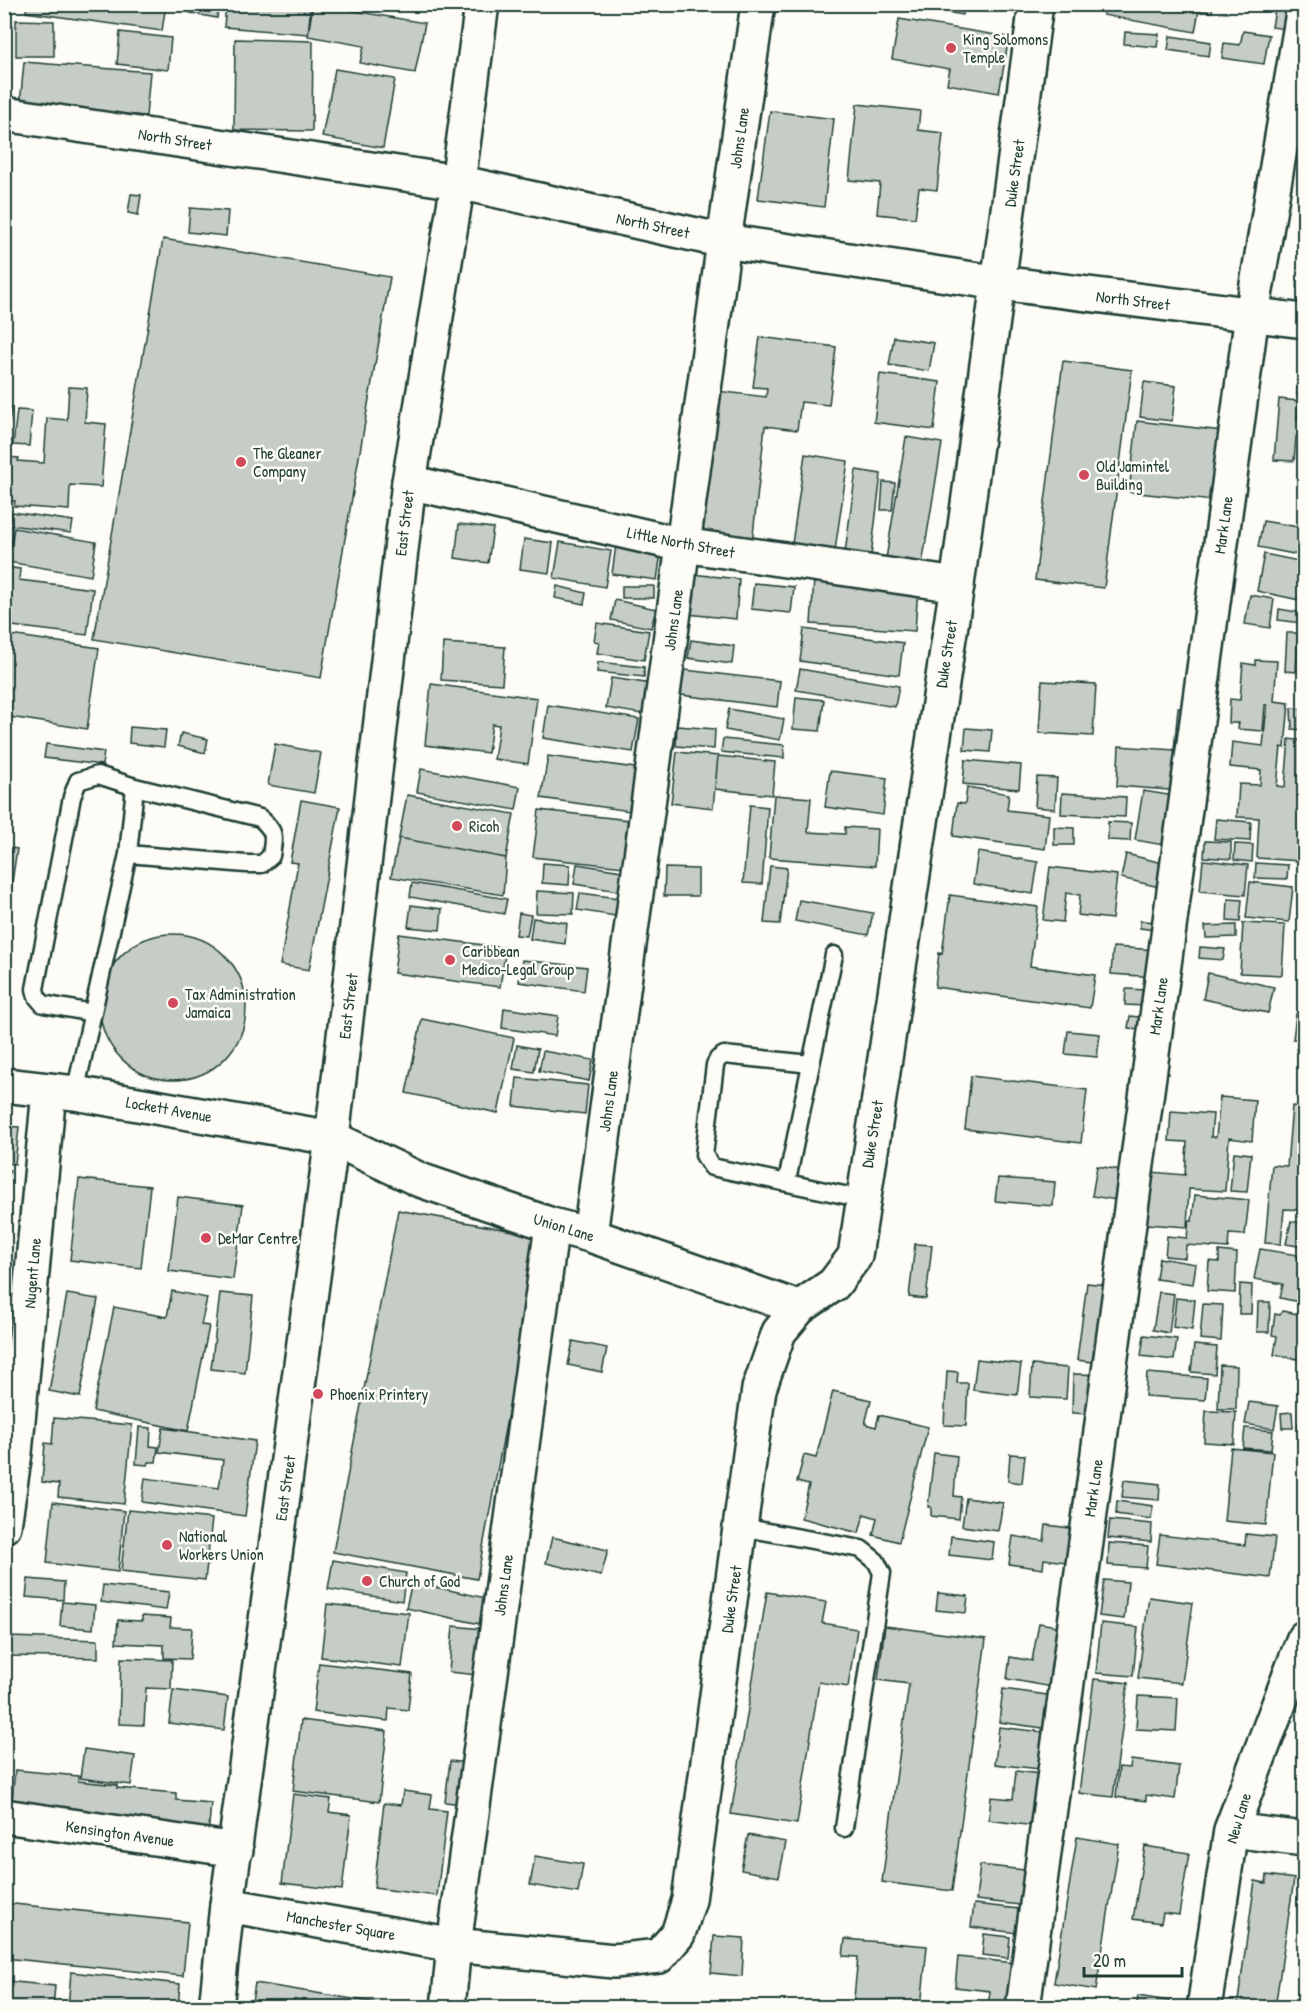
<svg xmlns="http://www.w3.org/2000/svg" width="1309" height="2012" font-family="'Patrick Hand',sans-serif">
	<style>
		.building { fill: #c6cdc7; stroke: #1f3d34; stroke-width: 1.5 }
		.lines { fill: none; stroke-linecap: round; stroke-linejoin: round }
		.lane-casing { stroke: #1f3d34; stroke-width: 21 }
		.street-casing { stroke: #1f3d34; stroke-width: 38 }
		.secondary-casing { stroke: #1f3d34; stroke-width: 38 }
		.lane { stroke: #fdfcf7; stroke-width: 16 }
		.street { stroke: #fdfcf7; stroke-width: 33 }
		.secondary { stroke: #fdfcf7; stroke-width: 33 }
		.poi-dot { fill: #d1495b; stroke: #fdfcf7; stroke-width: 2 }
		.labels { text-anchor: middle; stroke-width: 5; stroke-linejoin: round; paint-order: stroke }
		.poi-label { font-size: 16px; fill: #1f3d34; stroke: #fdfcf7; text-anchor: start }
		.street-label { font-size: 16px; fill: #1f3d34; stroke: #fdfcf7 }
	</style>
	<rect width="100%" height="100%" fill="#fdfcf7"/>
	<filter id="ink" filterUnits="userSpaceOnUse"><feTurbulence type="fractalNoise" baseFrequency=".0167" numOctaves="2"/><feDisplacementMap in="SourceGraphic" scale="12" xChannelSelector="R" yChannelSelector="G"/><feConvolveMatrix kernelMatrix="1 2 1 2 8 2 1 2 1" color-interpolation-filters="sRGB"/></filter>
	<g filter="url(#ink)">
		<path class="building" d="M27,4h139l-4,27 -136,-19z
			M191,4h28l-2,14 -27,-5z
			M226,4l85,1 -3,29 -84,-7z
			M313,4l112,19 -10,50 -55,-10 4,-17 -56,-10z
			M893,4h72l-2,11z
			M1105,4h108l-1,8 -13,-2 -4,22 -92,-17z
			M1276,4h25l-4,27 -25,-4z
			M899,19l110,18 -10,56 -52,-9 3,-15 -58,-10z
			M16,20l38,1v35h-38z
			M1243,31l26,4 -5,29 -42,-6 2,-15 16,2z
			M120,32l51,6 -3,32 -51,-6z
			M1125,32l34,2 -2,13 -33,-3z
			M1170,36l41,6 -2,14 -41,-6z
			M235,39l78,2 -1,90 -78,-1z
			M24,62l126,10 -4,44 -126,-11z
			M335,69l60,10 -12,69 -61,-11z
			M857,104l63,7 -2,19 25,3 -6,57 -18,-2 -4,30 -38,-4 3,-31 -31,-3z
			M770,111l64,8 -10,88 -66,-8z
			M131,194l10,1 -3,20 -10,-2z
			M190,208l38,3 -2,25 -38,-4z
			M163,239l227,38 -69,401 -227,-39z
			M760,337l76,10 -7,58 -28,-3 -4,28 -32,-4 -13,118 -60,-7 17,-147 57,7 1,-9 -14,-1z
			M894,337l40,6 -5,28 -40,-6z
			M1063,361l69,9 -28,218 -69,-8z
			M1298,371l6,1v24h-7z
			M880,374l60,8 -6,48 -60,-8z
			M1144,382l32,4 -4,35 -32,-4z
			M69,387l18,1 -2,34 21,2 -5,63 -31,-2 -1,25 -55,-4 1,-5 -11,-1v-43l15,1 -1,3 26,2 3,-45 20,2z
			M1279,399l19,2 -1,19 7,1v17l-8,-1 -2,24 -20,-1z
			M1302,399l2,1v15h-3z
			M4,408l7,1 -6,42h-1z
			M17,410l15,1 -3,35 -16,-1z
			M1137,421l85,10 -8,70 -85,-9z
			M906,437l36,6 -20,122 -36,-6z
			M805,454l43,7 -13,89 -43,-6z
			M856,470l25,4 -10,82 -26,-3z
			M883,482l12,1 -3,27h-11z
			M12,512l61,9 -2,12 -61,-8z
			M1263,521l41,7v28l-46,-9z
			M459,524l34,4 -5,35 -33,-5z
			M14,528l82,14 -5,34 -83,-14z
			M524,539l29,4 -4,30 -29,-4z
			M560,542l51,9 -6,36 -51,-9z
			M616,545l45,7 -4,28 -45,-6z
			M1264,554l40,8v39l-47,-10z
			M4,567l16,2 -1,11 74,9 -6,46 -83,-10z
			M691,574l48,5 -3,40 -49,-5z
			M814,579l104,8 -3,44 -104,-7z
			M754,583l40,4 -3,26 -40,-4z
			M557,586l29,7 -2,11 -29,-6z
			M622,586h32v12h-32z
			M1250,595l24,4 -4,29 -25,-4z
			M615,600l41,9 -5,19 -40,-8z
			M1279,609l24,4 -1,10 -24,-3z
			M597,623l52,8 -5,29 -47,-7 2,-11 -5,-1z
			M804,629l99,14 -4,32 -99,-14z
			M1287,633h11l-2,39 -11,-1z
			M4,634l95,14 -12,81 -83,-13z
			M691,640l43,6 -2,18 -44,-6z
			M443,643l62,4 -3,37 -61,-4z
			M1255,660l22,1 -3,40 15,2 -4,45 -4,-1 -4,39 8,1 4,-48 15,2 -4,73 3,1 -3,46 -43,-3 2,-40 -22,-1 2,-33 21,1 1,-15 -31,-3 2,-25 31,4 4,-41h-2l-2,26 -25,-2 1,-6h-10l1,-24 10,1 3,-37 12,2z
			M598,662l46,5v10l-47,-5z
			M676,669l104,12 -3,26 -104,-13z
			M800,669l99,17 -4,21 -99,-17z
			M611,678l41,6 -4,31 -42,-7z
			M1042,681l54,3 -3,52 -54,-3z
			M431,684l106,14 -9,66 -34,-5 5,-34 -7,-1 -4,29 -63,-8z
			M796,697l28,3 -4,31 -27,-2z
			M548,705l91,14 -6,33 -90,-14z
			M1178,708l30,2 -13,82 -78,-6 2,-40 55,4z
			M1291,708l13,1v21l-12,-1z
			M729,709l55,10 -4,21 -55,-10z
			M677,726l38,3 -1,20 -38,-3z
			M130,727l36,3 -2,17 -35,-4z
			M966,728l26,2 -2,22 -26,-2z
			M181,733l27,6 -3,14 -27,-7z
			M723,739l61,6v13l-63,-6z
			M46,744l58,8 -2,13 -58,-7z
			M275,744l46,9 -7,40 -46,-8z
			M677,752l41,4 -5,52 -42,-5z
			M548,756l87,12 -5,43 -89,-13z
			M718,756l57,6 -3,33 -57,-6z
			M965,760l56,5 -2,24 -56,-5z
			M421,769l99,18 -4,23 -99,-18z
			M830,771l57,7 -4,37 -58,-8z
			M1037,777l20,1 -2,31 -20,-2z
			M967,787l42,7 -2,16 42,5 -4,34 -92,-13 4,-33 8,1z
			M1143,791l51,8 -8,50 -51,-9z
			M1062,793l64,4 -1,20 -64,-3z
			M407,795l107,19 -8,44 -107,-20z
			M774,795l37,3 -3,34 37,2v-7l32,2 -2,37 -106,-8z
			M301,800l39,7 -31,163 -29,-5 18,-102 -8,-1z
			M750,805l18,2 -6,77 -19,-1z
			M539,810l90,10 -5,47 -91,-10z
			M1216,819l35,3 -1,19 -36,-2z
			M1108,822l23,1 -1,18 -22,-1z
			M1054,827l20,1v17h-20z
			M399,838l107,20 -3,37 -112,-18z
			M1205,841l26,1v17l-27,-2z
			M1235,844l18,1 -1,17 -18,-2z
			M4,847l13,2 -12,80h-1z
			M978,852l60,10 -5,32 -60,-10z
			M1126,854l61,15 -24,19 -42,-10z
			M1203,860l45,5 -3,30 -45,-4z
			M543,863l27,2 -1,20 -27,-2z
			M1256,863l32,2 -1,14 -32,-1z
			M577,864l51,8 -3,20 -51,-8z
			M770,866l17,2 -7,56 -16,-1z
			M1050,867l67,8 -5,44 -34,-4 2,-20 -14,-2 -3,29 -20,-2z
			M665,868l33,1v27h-34z
			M1250,882l43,5 -4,35 -43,-4z
			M412,883l95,16 -3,15 -94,-17z
			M537,891l37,2 -1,21 -37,-1z
			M580,893l38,5 -3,18 -38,-6z
			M950,895l88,12 -8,59 65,9 -5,33 -155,-21 4,-34 3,1z
			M1228,899l14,1 -2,22 -13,-1z
			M799,900l74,13 -5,22 -73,-14z
			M411,905l31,4 -2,21 -32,-3z
			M519,913l12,2 -4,21 -11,-1z
			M533,918l34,5 -2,21 -35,-5z
			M1140,921l24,1v9l-24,-3z
			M1243,923l42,2 -3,50 -42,-2z
			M1236,925v12l-30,1 -1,-12z
			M100 1007a73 73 0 1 1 146 0a73 73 0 1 1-146 0Z
			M399,934l107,14 -6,39 -106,-14z
			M1113,947l59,4 -2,27 -59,-4z
			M1200,947l25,2 -2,11 -24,-2z
			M522,960l65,7 -3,24 -65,-9z
			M1208,973l66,14 -6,26 -65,-14z
			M1126,989l41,2v16l-42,-2z
			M504,1008l54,8 -3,20 -53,-8z
			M1296,1014l8,1v25l-11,-1z
			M1130,1016l33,4 -1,11 -34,-3z
			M422,1019l92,19 -16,75 -92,-20z
			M1068,1031l32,3 -3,23 -32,-3z
			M517,1045l21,4 -4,23 -21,-3z
			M543,1051l50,9 -4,21 -50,-10z
			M971,1076l116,14 -6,53 -116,-14z
			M517,1078l71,7 -3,29 -71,-8z
			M1220,1097l35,3 -3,41 -23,-3 -4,53 -36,-2 -2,38 -40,-3 4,-52 34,3 2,-33 -18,-1 2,-30 42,3 -2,23h5z
			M1292,1106l12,1v103l-20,-1 -3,35 -16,-1 7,-78 15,1z
			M4,1126l15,1 -4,37 -11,-1z
			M1234,1152l17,2 -4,38 -17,-1z
			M1097,1166l42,7 -5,30 -42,-7z
			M4,1169l6,1 -6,41z
			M998,1178l57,4 -2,24 -58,-5z
			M79,1179l71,7 -9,82 -71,-8z
			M1195,1195l54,5 -4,35 -16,-1 -1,14 -42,-3 -1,13 -20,-2 2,-20 20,2 2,-18 3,1z
			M178,1197l65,8 -10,74 -64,-8z
			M398,1210l143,26 -64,343 -144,-27z
			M1291,1221l13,3v23l-18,-3z
			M915,1244l17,1 -6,54 -17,-2z
			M1260,1249l38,6 -1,5 7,1v42l-24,-5 3,-14 -29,-5z
			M1219,1251l18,2 -2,40 -28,-2 2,-30 10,1z
			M1159,1258l37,6 -3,20 -37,-5z
			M1087,1283l30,3 -9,78 -31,-4z
			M1240,1284l12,1 -1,29h-12z
			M172,1291l35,7 -6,27 8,1 -21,105 -95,-20 21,-104 53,10z
			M1159,1292l15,2 -5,39 -16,-3z
			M220,1293l33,3 -8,77 -34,-4z
			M67,1294l31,5 -18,98 -31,-6z
			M1176,1298l19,2 -3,30 -19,-3z
			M1258,1302h12l-1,30h-12z
			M1203,1304l20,1 -2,36 -21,-2z
			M1282,1311l22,4v45l-30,-5 3,-19 -5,-1 3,-21 5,1z
			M4,1315h7l-7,96z
			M1144,1335l33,4 -3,21 -33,-4z
			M573,1341l34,7 -5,24 -34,-7z
			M1194,1345l23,2 -2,27 -24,-2z
			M977,1359l44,5 -4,31 -44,-5z
			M1032,1365l36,3 -2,31 -36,-2z
			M1220,1365l17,1 -1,43h-18z
			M947,1371l11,1 -1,11h11l-2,43 -22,-1z
			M1147,1373l60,5 -2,22 -60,-4z
			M1073,1374l40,1 -21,39 -20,-1z
			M833,1391l38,9 -6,24 11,3 3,-12 49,12 -29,115 -26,-7 4,-17 -13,-4 -5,19 -58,-15 8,-33 -12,-3 7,-27 12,3z
			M1249,1402l29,4 -4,23 -29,-5z
			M1206,1411l30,1 -2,32 -30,-2z
			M1292,1412l1,16h-11l-1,-15z
			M54,1418l78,7 -8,79 -66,-7 1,-13 -17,-2 3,-39 7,1z
			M1298,1423h6v11l-6,-1z
			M139,1427l12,1 -1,18 8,1 -2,15h-7l-1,3 -12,-1z
			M163,1428l92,13 -10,75 -103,-14 3,-24 74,10 4,-28 -64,-8z
			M1245,1428l28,3 -2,19 -28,-2z
			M1231,1448l42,4 -7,73 -42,-4z
			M934,1453l23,3 -3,40 7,1 -2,22 -28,-3v-9h-3z
			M1010,1454l15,1 -3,28 -14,-2z
			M1124,1480l36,4 -1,16 -37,-3z
			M966,1498l37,5 -5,28 -36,-5z
			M1117,1501l36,5 -2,13 -35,-5z
			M53,1502l71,9 -6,61 -71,-9z
			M128,1510l84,9 -7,61 -84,-9z
			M1110,1520l42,4 -1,18 -43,-4z
			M1046,1525l32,4 -5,34 -29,-4 -1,10 -34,-5 4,-28 31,5z
			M1246,1534l29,3 -5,41 -114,-14 4,-29 85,10z
			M951,1536l43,6 -2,18 -43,-5z
			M552,1537l56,13 -7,26 -55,-13z
			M1109,1543l39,3 -2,22 -38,-3z
			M333,1560l73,13 -4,28 -74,-12z
			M28,1579l36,3 -1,18 -37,-3z
			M1104,1580l24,2 -4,37 -25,-3z
			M412,1582l83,18 -6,26 -83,-18z
			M103,1585l66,7 -3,18 -65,-8z
			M767,1592l59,10 -4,21 35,6 -9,58 -29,-5 -22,142 -66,-10z
			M938,1593l30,3 -2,17 -30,-3z
			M1149,1597l44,6 -11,80 -44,-5z
			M62,1602l33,3 -2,24 -33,-3z
			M327,1604l82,9 -7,54 -81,-10z
			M142,1616l29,2 -1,9 22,1 -2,31 -26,-1v-13l-48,-2 2,-23 24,1z
			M1039,1623l30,5 -11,60 -51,-9 3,-22 22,4z
			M1101,1623l37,4 -5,49 -37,-3z
			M453,1626l29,3 -4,46 -29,-3z
			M885,1626l101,13 -34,252 -70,-9 27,-198 -31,-4z
			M10,1637l88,3v18l-89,-2z
			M121,1658l51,2 -1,29 -25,-1 -2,37 -25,-1z
			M319,1663l93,11 -4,36 -19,-2 -1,13 -75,-9z
			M1094,1679l34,4 -15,114 -34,-4z
			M1003,1689l51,7 -4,33 -51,-7z
			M173,1690l55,7 -4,33 -55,-7z
			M1138,1696l40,2 -2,33 -40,-2z
			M301,1720l86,11 -8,71 -86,-11z
			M999,1727l44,5 -4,37 -44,-5z
			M84,1749l51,7 -4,29 -51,-7z
			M1131,1760l48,6 -4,33 -29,-4v6l-30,-4 3,-30 11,1z
			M450,1761l19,2 -5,41 -19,-2z
			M15,1770l63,6v5l39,4v3l59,5v7l35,3 -3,33 -197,-25z
			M1016,1771l24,3 -6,52 -45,-6 2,-23 22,2z
			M403,1791l29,4 -2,14 17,2 -10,85 -63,-8 10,-85 17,2z
			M293,1794l38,5 -2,13 22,3 -9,75 -60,-7z
			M748,1835l38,7 -7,35 -38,-7z
			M1077,1837l42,7 -23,146 -42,-7z
			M1145,1846l44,7 -10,62 -16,-2 -2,10 -28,-4z
			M535,1856l48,8 -5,29 -48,-8z
			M980,1865l44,5 -4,35 -44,-5z
			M1267,1875l27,4 -19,129h-38l18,-127 11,2z
			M4,1903l184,19 -5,54 -179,-18z
			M974,1904l45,5 -2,24 -46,-6z
			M984,1934l26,3 -2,21 -26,-3z
			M714,1936l30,2 -2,38 -31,-3z
			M845,1939l82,7 -6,62h-68l5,-51 -15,-1z
			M958,1957l57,6 -5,45 -22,-1 2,-16 -35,-4z
			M71,1972l109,12 -2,24h-110z
			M5,1981l50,5 -2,22h-49z
			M255,1983l153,25h-157z
			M1138,1996l31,5 -1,7h-32z
			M539,2003l30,2v3h-30z"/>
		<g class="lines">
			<defs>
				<path id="lane" d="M128,854l118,10h16l9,-8c3,-20 5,-24 -11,-38l-125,-31
					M811,1064l23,-109
					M75,1093l53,-239 7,-67 -37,-12 -20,6 -6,16 -37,192 2,8 6,7 50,9
					M787,1181l24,-117 -87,-9 -6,4 -3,6 -11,90 8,12 151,32
					M741,1527l120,22 15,12 6,12 -38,255"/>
				<path id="street" d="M409,482l274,63 274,40
					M4,1085l71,8 257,45 88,42 132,45 38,10 209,73
					M590,1235l134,-994 34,-237
					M4,1526l11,-73 34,-362
					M4,1816l232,34
					M1231,1830l73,9
					M227,1905l227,40 98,-720
					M1023,2008l229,-1694 52,-307
					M1204,2008l27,-178 73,-192"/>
				<path id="secondary" d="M4,114l454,68 266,59 275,42 305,38
					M216,2008l11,-103 105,-767 77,-656 49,-300 24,-178
					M448,2008l6,-63 160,16 45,-5 19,-22 11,-34 70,-511 20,-57 20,-24 35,-24 21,-28 102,-671 79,-581"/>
			</defs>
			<use href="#lane" class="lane-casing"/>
			<use href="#street" class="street-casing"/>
			<use href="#secondary" class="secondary-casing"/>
			<use href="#lane" class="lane"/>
			<use href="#street" class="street"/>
			<use href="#secondary" class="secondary"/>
		</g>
	</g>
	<g class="poi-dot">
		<circle cx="951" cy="48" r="6"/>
		<circle cx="241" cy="462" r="6"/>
		<circle cx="1084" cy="475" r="6"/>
		<circle cx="457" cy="826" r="6"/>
		<circle cx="450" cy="960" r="6"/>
		<circle cx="173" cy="1003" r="6"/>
		<circle cx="206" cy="1238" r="6"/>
		<circle cx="318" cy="1394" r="6"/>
		<circle cx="167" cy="1545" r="6"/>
		<circle cx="367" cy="1581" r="6"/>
	</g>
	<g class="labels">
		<g class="poi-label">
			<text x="963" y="45">King Solomons<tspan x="963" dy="18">Temple</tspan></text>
			<text x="253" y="459">The Gleaner<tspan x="253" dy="18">Company</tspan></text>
			<text x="1096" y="472">Old Jamintel<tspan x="1096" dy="18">Building</tspan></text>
			<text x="469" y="832">Ricoh</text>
			<text x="462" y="957">Caribbean<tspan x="462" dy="18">Medico-Legal Group</tspan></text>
			<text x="185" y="1000">Tax Administration<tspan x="185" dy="18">Jamaica</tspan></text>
			<text x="218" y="1244">DeMar Centre</text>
			<text x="330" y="1400">Phoenix Printery</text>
			<text x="179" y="1542">National<tspan x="179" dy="18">Workers Union</tspan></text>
			<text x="379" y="1587">Church of God</text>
		</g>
		<g class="street-label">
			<text transform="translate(739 138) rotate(-82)" y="6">Johns Lane</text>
			<text transform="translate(175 139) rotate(9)" y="6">North Street</text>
			<text transform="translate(1014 173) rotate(-82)" y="6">Duke Street</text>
			<text transform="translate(653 225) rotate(12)" y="6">North Street</text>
			<text transform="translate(1133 300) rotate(7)" y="6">North Street</text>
			<text transform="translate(404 523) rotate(-83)" y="6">East Street</text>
			<text transform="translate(1223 525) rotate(-82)" y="6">Mark Lane</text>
			<text transform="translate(681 542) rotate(11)" y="6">Little North Street</text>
			<text transform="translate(673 620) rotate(-82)" y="6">Johns Lane</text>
			<text transform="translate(946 654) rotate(-81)" y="6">Duke Street</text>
			<text transform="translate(348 1006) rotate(-83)" y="6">East Street</text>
			<text transform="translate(1158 1006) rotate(-82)" y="6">Mark Lane</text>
			<text transform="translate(608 1101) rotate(-82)" y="6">Johns Lane</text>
			<text transform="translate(169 1109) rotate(10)" y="6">Lockett Avenue</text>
			<text transform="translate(872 1134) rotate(-81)" y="6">Duke Street</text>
			<text transform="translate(564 1227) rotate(17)" y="6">Union Lane</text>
			<text transform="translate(32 1273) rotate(-85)" y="6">Nugent Lane</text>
			<text transform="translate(285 1488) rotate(-82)" y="6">East Street</text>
			<text transform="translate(1093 1488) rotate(-82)" y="6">Mark Lane</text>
			<text transform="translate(503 1585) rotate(-82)" y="6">Johns Lane</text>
			<text transform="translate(731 1599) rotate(-82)" y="6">Duke Street</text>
			<text transform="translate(1238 1818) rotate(-73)" y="6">New Lane</text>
			<text transform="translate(120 1833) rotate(8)" y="6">Kensington Avenue</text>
			<text transform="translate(341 1925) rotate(10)" y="6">Manchester Square</text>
		</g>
	</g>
	<rect width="1309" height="2012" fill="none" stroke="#fdfcf7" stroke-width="24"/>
	<rect x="12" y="12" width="1285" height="1988" fill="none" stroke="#1f3d34" stroke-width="2" filter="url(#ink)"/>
	<path d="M1084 1967v9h98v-9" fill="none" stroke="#1f3d34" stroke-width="3"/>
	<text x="1093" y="1967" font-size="18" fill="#1f3d34" stroke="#fdfcf7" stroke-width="4.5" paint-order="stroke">20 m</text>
</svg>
